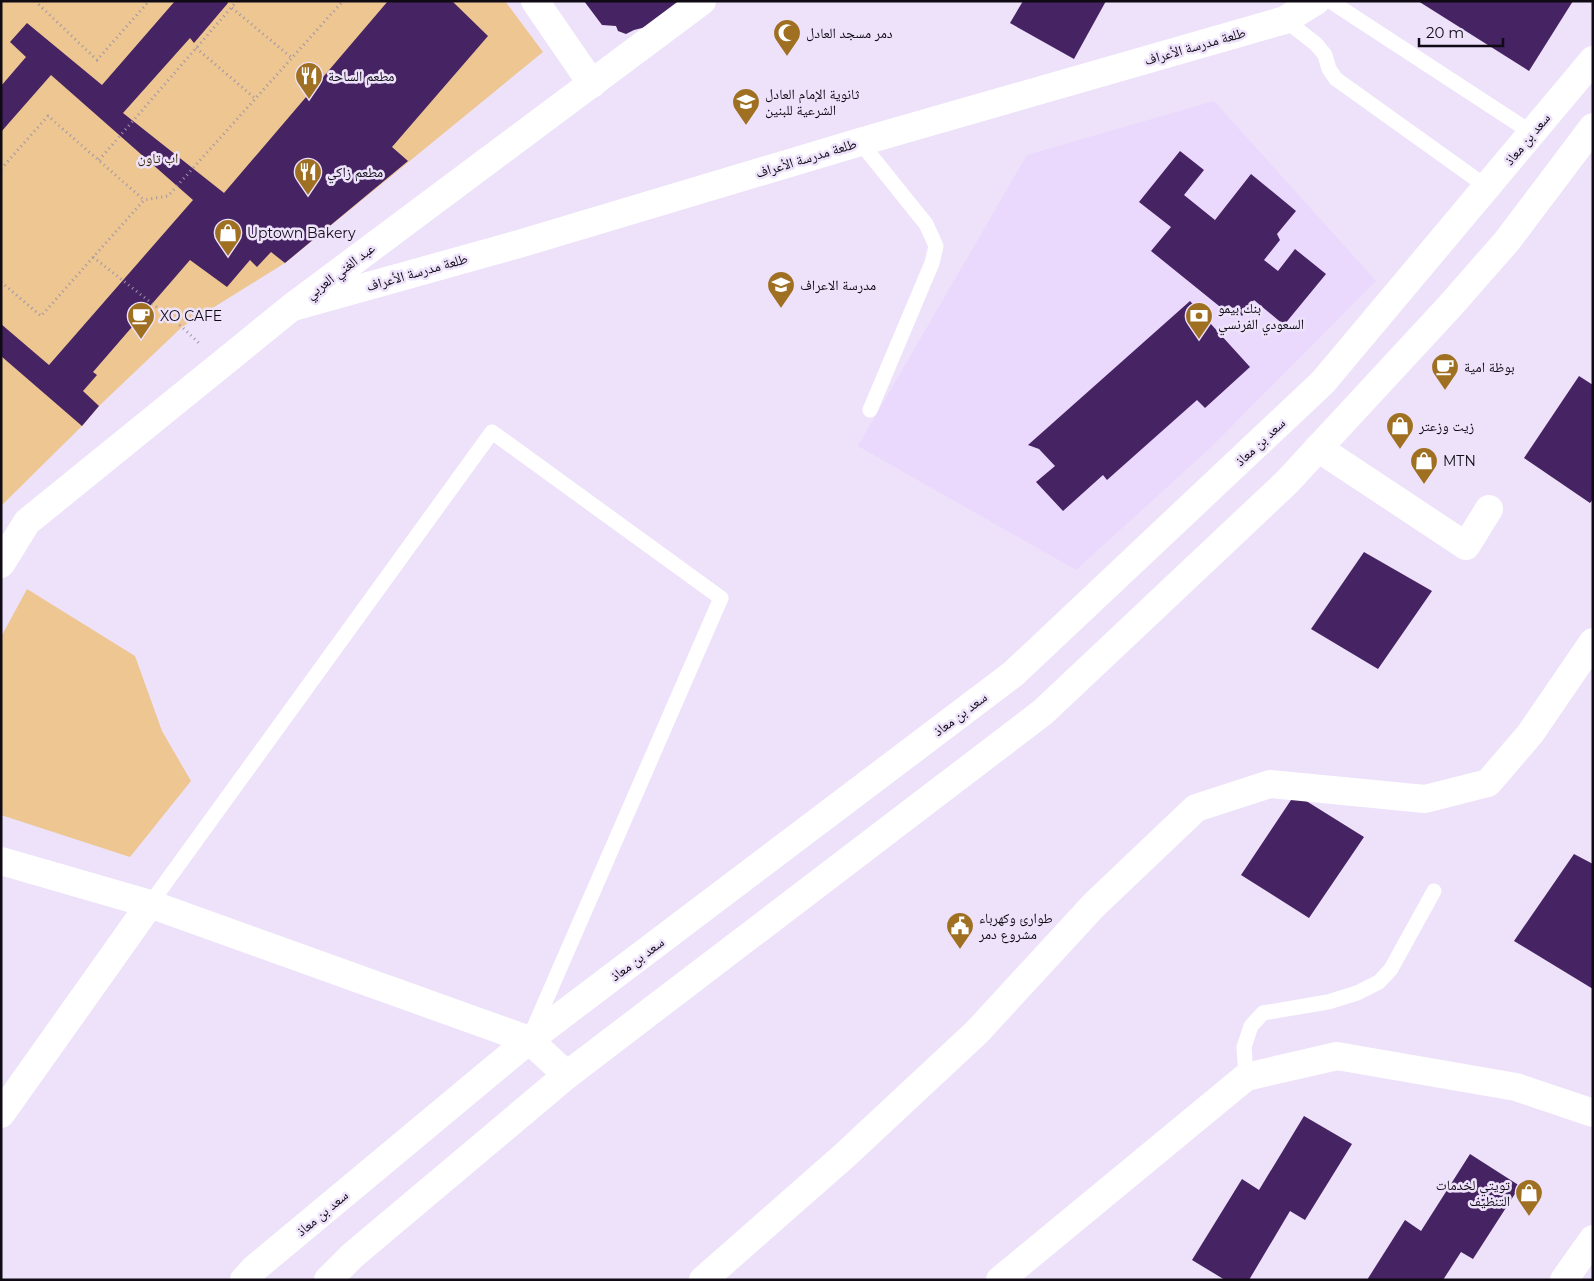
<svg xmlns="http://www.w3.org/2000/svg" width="1594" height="1281" font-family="Montserrat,'Noto Naskh Arabic',sans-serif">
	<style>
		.built { fill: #ead8fd }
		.green { fill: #edc692 }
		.building { fill: #462362 }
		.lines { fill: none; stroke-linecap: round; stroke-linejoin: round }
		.path { stroke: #9e95a8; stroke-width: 3; stroke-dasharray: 1 4; stroke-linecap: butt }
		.service { stroke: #fff; stroke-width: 15 }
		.minor { stroke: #fff; stroke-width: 28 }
		.tertiary { stroke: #fff; stroke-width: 28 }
		.secondary { stroke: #fff; stroke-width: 28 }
		.labels { text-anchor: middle; stroke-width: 5; stroke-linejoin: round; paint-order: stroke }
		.poi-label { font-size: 14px; fill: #0f0a14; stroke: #ede2fa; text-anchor: start }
		.street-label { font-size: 14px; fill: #0f0a14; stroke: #ede2fa }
		.park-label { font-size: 14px; fill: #3e2908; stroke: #ede2fa }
	</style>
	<rect width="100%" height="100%" fill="#ede2fa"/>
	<path class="built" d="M1214,101l162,180 -168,169 -132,120 -218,-124 169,-291z"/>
	<path class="green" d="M1,1h504l38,51 -258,211 -103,64 -83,79 -17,20 -81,80z
		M27,589l108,67 27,75 29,50 -61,76 -129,-42v-178z"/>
	<path class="building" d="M175,1h52l1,2 -34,40 -4,-5 -67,75 101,80 164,-192h64l36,35 -96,111 16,14 -123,102 -14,-11 -14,15 -7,-7 -23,27 -37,-27 -97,112 4,3 -14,16 16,15 -17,20 -81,-70v-32l48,41 144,-165 -142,-125 -50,57v-46l25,-29 -16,-15 17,-19 75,62z
		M584,1h96l-34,26 -12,3 -8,4 -8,-3 -2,-5 -14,-1z
		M1023,1h83l-32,58 -64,-36z
		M1418,1h155l-44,70z
		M1180,151l24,19 -20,25 31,25 36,-46 45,37 -19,23 3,6 -16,20 14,11 17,-22 31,25 -42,51 -30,-25 -12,16 -13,-11 -5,5 -73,-59 20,-24 -32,-25z
		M1190,301l60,66 -45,41 -8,-8 -90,80 -4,-5 -40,36 -27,-29 19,-16 -16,-17 -11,-4z
		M1579,376l14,9v114l-3,4 -66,-45z
		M1364,552l68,39 -54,78 -67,-40z
		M1295,794l69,43 -55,81 -68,-43z
		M1574,854l19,10v125l-79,-48z
		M1304,1116l48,28 -47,76 -15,-9 -41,69h-24l-33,-20 50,-81 17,11z
		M1470,1154l50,32 -47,73 -12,-7 -18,28h-76l38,-60 16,11z"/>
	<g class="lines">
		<path class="path" d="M35,1l62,59 52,-59
			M232,8l60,50
			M196,48l60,51
			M99,160l138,-159
			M1,169l47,-53 96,84
			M93,257l89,70 19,18
			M1,282l40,34 103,-116 24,-4 175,-195"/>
		<path class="service" d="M1330,1l202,132
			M1285,20l31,24 9,11 4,14 7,10 151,108
			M860,142l66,82 10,22 -4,17 -62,147
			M150,904l342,-472 229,166 -189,434
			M1246,1077l-2,-30 7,-21 12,-13 65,-11 29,-9 22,-11 12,-13 43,-78"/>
		<path class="minor" d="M535,1l57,83
			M293,307l226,-63 341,-102 425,-122 31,-19
			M1318,448l148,98 23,-37
			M1,861l149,43 379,136 38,35
			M1,1114l149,-210
			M703,1280l141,-124 133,-124 117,-127 102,-97 74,-24 155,15 63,-16 42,-49 63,-92"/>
		<path class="tertiary" d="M1,564l26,-42 265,-215 410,-306
			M1000,1280l246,-203 91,-21 179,31 77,26
			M1564,1280l29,-41"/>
		<path class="secondary" d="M244,1280l10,-11 275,-229 484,-366 310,-292 270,-322
			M328,1280l25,-25 214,-180 476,-363 244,-230 163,-176 57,-65 86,-114"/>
	</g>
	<defs>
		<symbol id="mosque-pin" viewBox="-11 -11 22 30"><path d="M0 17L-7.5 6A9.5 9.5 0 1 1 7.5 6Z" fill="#9f6f22" stroke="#ede2fa"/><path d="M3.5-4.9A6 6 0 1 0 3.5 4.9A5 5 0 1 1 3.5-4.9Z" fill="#fff"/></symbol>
		<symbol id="restaurant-pin" viewBox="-11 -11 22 30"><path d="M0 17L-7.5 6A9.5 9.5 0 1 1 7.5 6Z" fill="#9f6f22" stroke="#ede2fa"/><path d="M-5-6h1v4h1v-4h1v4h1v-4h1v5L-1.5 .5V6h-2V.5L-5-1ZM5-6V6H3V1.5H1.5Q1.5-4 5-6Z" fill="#fff"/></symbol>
		<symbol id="school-pin" viewBox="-11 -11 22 30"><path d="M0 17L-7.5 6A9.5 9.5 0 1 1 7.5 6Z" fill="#9f6f22" stroke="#ede2fa"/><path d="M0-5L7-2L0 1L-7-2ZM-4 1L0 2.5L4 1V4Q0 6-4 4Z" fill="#fff"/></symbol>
		<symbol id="shop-pin" viewBox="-11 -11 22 30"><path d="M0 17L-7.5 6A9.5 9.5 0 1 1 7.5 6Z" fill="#9f6f22" stroke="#ede2fa"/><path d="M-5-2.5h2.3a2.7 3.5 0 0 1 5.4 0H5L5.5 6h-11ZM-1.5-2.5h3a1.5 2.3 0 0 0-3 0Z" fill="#fff"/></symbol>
		<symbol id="cafe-pin" viewBox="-11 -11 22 30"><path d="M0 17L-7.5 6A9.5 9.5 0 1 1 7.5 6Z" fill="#9f6f22" stroke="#ede2fa"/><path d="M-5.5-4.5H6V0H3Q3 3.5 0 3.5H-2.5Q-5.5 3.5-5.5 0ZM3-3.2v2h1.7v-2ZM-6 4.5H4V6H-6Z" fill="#fff"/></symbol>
		<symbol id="bank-pin" viewBox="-11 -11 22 30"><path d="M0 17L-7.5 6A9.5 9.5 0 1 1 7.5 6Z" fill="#9f6f22" stroke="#ede2fa"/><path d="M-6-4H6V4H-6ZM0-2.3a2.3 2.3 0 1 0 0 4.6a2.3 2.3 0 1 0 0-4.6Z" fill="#fff"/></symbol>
		<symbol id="civic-pin" viewBox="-11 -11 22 30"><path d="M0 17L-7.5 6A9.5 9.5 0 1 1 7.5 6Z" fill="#9f6f22" stroke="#ede2fa"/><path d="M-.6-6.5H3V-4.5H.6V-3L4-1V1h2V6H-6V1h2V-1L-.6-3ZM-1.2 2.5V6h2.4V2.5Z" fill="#fff"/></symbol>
	</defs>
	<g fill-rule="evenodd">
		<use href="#mosque-pin" x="771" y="17" width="32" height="43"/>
		<use href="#restaurant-pin" x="293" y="60" width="32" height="43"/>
		<use href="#school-pin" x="730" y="86" width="32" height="43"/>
		<use href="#restaurant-pin" x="292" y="156" width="32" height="43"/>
		<use href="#shop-pin" x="212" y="217" width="32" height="43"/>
		<use href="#school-pin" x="765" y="269" width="32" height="43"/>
		<use href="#cafe-pin" x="125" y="300" width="32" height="43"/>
		<use href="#bank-pin" x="1183" y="300" width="32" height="43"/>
		<use href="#cafe-pin" x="1429" y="351" width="32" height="43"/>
		<use href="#shop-pin" x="1384" y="410" width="32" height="43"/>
		<use href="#shop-pin" x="1408" y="445" width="32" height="43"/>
		<use href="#civic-pin" x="944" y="910" width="32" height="43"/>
		<use href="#shop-pin" x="1513" y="1177" width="32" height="43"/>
	</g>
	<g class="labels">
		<g class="poi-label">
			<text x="806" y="38">دمر مسجد العادل</text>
			<text x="328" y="81">مطعم الساحة</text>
			<text x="765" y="99">ثانوية الإمام العادل<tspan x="765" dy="16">الشرعية للبنين</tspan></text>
			<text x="327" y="177">مطعم زاكي</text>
			<text x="247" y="238">Uptown Bakery</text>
			<text x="800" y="290">مدرسة الاعراف</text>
			<text x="1218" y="313">بنك بيمو<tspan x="1218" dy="16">السعودي الفرنسي</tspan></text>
			<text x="160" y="321">XO CAFE</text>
			<text x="1464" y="372">بوظة امية</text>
			<text x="1419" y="431">زيت وزعتر</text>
			<text x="1443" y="466">MTN</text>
			<text x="979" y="923">طوارئ وكهرباء<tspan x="979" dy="16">مشروع دمر</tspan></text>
			<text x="1510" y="1190" text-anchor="end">تويتي لخدمات<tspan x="1510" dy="16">التنظيف</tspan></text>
		</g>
		<g class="street-label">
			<text transform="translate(1195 46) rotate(-16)" y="5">طلعة مدرسة الأعراف</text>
			<text transform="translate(1527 139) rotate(-50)" y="5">سعد بن معاذ</text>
			<text transform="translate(806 158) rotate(-17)" y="5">طلعة مدرسة الأعراف</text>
			<text transform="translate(340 271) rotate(-37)" y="5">عبد الغني العربي</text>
			<text transform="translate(417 272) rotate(-16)" y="5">طلعة مدرسة الأعراف</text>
			<text transform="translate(1260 442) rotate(-43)" y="5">سعد بن معاذ</text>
			<text transform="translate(960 714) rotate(-37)" y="5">سعد بن معاذ</text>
			<text transform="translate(637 959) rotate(-37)" y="5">سعد بن معاذ</text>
			<text transform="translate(322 1213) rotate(-40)" y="5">سعد بن معاذ</text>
		</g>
		<g class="park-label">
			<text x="158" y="163">اب تاون</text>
		</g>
	</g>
	<rect width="1594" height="1281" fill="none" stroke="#0f0a14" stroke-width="5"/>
	<path d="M1419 38v8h84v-8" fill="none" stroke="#0f0a14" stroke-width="2.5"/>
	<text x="1426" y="38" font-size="15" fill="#0f0a14" stroke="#ede2fa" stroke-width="4" paint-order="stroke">20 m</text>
</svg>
